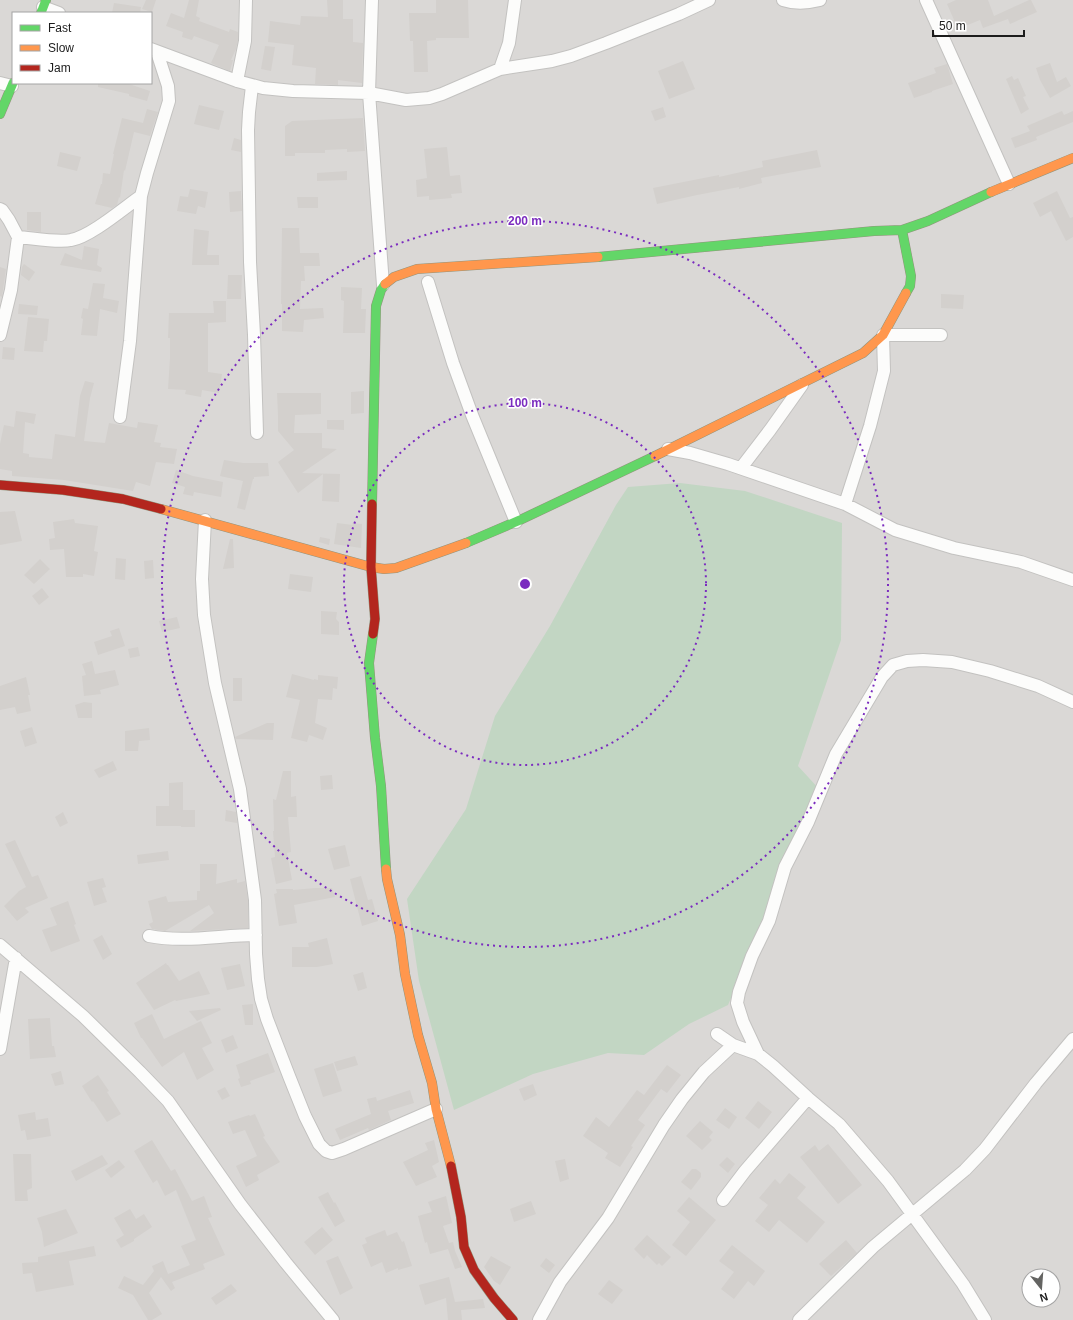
<svg xmlns="http://www.w3.org/2000/svg" width="1073" height="1320" font-family="Helvetica,sans-serif">
	<style>
		.residential { fill: #dad8d6; fill-rule: evenodd }
		.cemetery { fill: #c2d6c3 }
		.building { fill: #d3d0cd }
		.lines { fill: none; stroke-linecap: round; stroke-linejoin: round }
		.street-casing { stroke: #c3c2c0; stroke-width: 14 }
		.fast-casing { stroke: #92947c; stroke-width: 10 }
		.slow-casing { stroke: #92947c; stroke-width: 10 }
		.jam-casing { stroke: #92947c; stroke-width: 10 }
		.street { stroke: #fcfcfb; stroke-width: 12 }
		.fast { stroke: #63d668; stroke-width: 9 }
		.slow { stroke: #ff974d; stroke-width: 9 }
		.jam { stroke: #b3261e; stroke-width: 9 }
		.ring { fill: none; stroke: #7b2cbf; stroke-width: 2; stroke-dasharray: 2 4 }
		.centre { fill: #7b2cbf; stroke: #fff; stroke-width: 2 }
		.ring-label { font-size: 12px; text-anchor: middle; font-weight: bold; fill: #7b2cbf; stroke: #fff; stroke-width: 3; stroke-linejoin: round; paint-order: stroke }
	</style>
	<rect width="100%" height="100%" fill="#ebe9e4"/>
	<path class="residential" d="M0,0h1073v1320h-1073zM13,13h138v70h-138zM1029,1276h24v24h-24z"/>
	<path class="cemetery" d="M680,483l65,8 97,32 -1,117 -43,126 22,24 -92,215 -39,19 -45,31 -36,-2 -75,21 -79,36 -35,-129 -12,-82 59,-90 29,-93 55,-90 66,-121 12,-18z"/>
	<path class="building" d="M146,0h10l-4,12 -10,-3z
		M189,0h10l-3,16 4,2 -1,3 30,11 1,-3 8,3v8l-2,9 -5,11h2l-3,11 -19,-8 8,-18 -25,-9 -2,4 -10,-3 1,-5 -17,-6 5,-13 13,5z
		M327,0h16v19h10v23l10,1 -1,40 -24,-3v5l-23,-1 1,-16 -24,-3 2,-20 -26,-3 2,-21 30,4 1,-9 27,1z
		M436,0h32l1,38h-33v2l-9,1 1,31h-14l-1,-31h-3l-1,-28h27z
		M956,0h32l6,16 35,-16h2l6,12 -27,12 -2,-5 -25,9 -3,-8 -22,9 -11,-25z
		M114,3l27,4 -1,6h-28z
		M265,46l10,1 -4,24 -10,-2z
		M683,61l12,28 -26,10 -11,-28z
		M1050,63l7,19 9,-5 5,9 -21,12 -10,-18 -4,-12z
		M947,64l6,20 -21,7v1l-18,6 -6,-15 28,-10 -2,-5z
		M1012,76l2,4 4,-2 8,18 -3,1 6,12 -8,5 -15,-35z
		M98,83h28l24,8 -3,10 -18,-5v-2l-31,-7z
		M199,105l25,6 -5,19 -25,-6z
		M663,107l3,10 -11,4 -4,-10z
		M147,109l11,3 -8,24 -16,-4 -9,39 -1,-1 -4,28 -1,-1 -2,8 -5,3 -17,-4 6,-20h1l1,-11 7,1 4,-20h-1l9,-36 21,5z
		M1062,111l2,4 9,-4v11l-37,15 1,3 -22,8 -4,-10 19,-7 -3,-5z
		M363,118l2,33 -18,1v-3l-22,1v3h-30v3h-10v-30l7,-5z
		M234,138l7,2v12l-10,-2z
		M447,147l3,29 10,-1 2,18 -11,1 1,4 -23,2v-4l-12,1 -1,-17 11,-2 -3,-29z
		M817,150l4,17 -60,11 1,5 -23,6v-2l-42,8 -40,9 -4,-16 66,-13v2l44,-10 -1,-6z
		M60,152l21,5 -4,14 -20,-5z
		M347,171v9l-30,1v-8z
		M190,189l18,3 -3,16 -7,-2 -2,8 -19,-3 3,-15 8,1z
		M241,191l1,20 -12,1 -1,-20z
		M1057,191l13,27 3,-1v20l-7,4 -15,-30 -11,6 -7,-14z
		M297,197h21v11h-20z
		M27,212h14v20l-14,-2z
		M282,228h17l1,25h19l1,13h-16l1,15h-4l-1,28 23,-1 1,10 -20,2 -1,12 -21,-1v-27h-1z
		M194,229l15,2 -2,24h12v10h-27z
		M84,246l15,3 -2,16 5,3 -1,4 -41,-7 5,-12 17,7z
		M24,264l11,8 -6,9 -8,-6 1,-8z
		M0,267l6,2 -4,28 -2,-1z
		M228,275h14l-1,24h-14z
		M93,283l12,1 -2,14 16,3 -2,12 -17,-4 -3,27 -16,-1 2,-16 -2,-1 2,-10 5,1z
		M341,287l21,1 -1,21h5l-1,24h-22l1,-32 -3,-1z
		M941,294l23,1 -1,14 -22,-1z
		M213,301h13v21l-18,1v49l14,2 -3,19 -17,-3 -1,7 -16,-3 1,-4 -18,-1 2,-31v-20h-2l1,-25h45z
		M19,304l19,2 -1,9 -19,-1z
		M28,317l21,2 -2,22h-3l-1,11 -19,-1z
		M3,347l12,1 -1,12 -12,-1z
		M85,381l9,2 -4,15 -6,43 21,2 4,-20 28,5 1,-6 20,3 -4,17 7,1 -1,4 17,2 -3,15 -18,-2 -6,24 -14,-4 -3,9 -69,-11 -52,-4v-5l-12,-2v-25l4,-19 10,2 2,-16 20,3 -2,10 -9,-2 -2,31 6,1v3l23,2 3,-25 20,3 5,-41z
		M364,391v22l-13,1v-22z
		M277,393h44v21l-26,1 -1,18h28v15l15,1 -35,24 38,1 -1,28 -17,-1 1,-27 -25,19 -20,-31 16,-12 -16,-19v-16z
		M327,420h17v10l-17,-1z
		M224,460l19,3h25l1,13 -15,1v2h-1l-8,31 -8,-2 6,-27 -23,-5z
		M176,470l17,6 30,6 -2,15 -27,-5 -1,4 -10,-2 2,-7 -13,-4z
		M15,511l7,30 -22,4v-33z
		M74,519l1,4 23,3 -4,25 4,1 -4,24 -11,-2v3h-17l-2,-28 -14,1 -1,-11 6,-1 -2,-16z
		M337,523l16,2 -1,-2 10,1 -1,24 -27,-4z
		M320,537l10,2 -1,6 -10,-3z
		M230,539h3l1,29 -11,1z
		M116,558l10,1 -1,21 -10,-1z
		M40,559l10,10 -16,15 -10,-9z
		M153,560l1,18 -9,1 -1,-18z
		M290,574l23,3 -2,15 -23,-3z
		M42,588l7,9 -10,8 -7,-9z
		M321,611l16,1 -1,7 3,3v13l-18,-1z
		M177,617l3,11 -18,4 -3,-11z
		M119,628l6,18 -27,9 -4,-13 18,-6 -2,-5z
		M138,647l2,9 -10,2 -2,-9z
		M92,661l3,13 20,-4 4,15 -19,5 1,4 -17,2 -2,-20 4,-1 -4,-11z
		M292,674l22,6v-1l4,1v-5l20,2 -1,12 -4,-1 -1,12 -14,-1 -3,24 12,5 -4,12 -14,-5 -2,7 -16,-4 9,-38 -14,-3z
		M26,677l4,18h-2l3,16 -14,3 -2,-7 -15,3v-24z
		M233,678h9v23h-9z
		M84,702l8,1v15h-14l-3,-13z
		M267,723h7l-1,17 -37,-1 -1,-2z
		M32,727l5,16 -12,4 -5,-16z
		M149,728l1,12 -11,1 -1,10h-13v-20z
		M113,761l4,9 -18,8 -5,-8z
		M283,771h8v26l5,-1 1,21h-9l3,35 -4,1 5,27 -16,4 -5,-26 4,-1 -2,-26h1l-1,-32 3,1z
		M332,775l1,14 -12,1 -1,-14z
		M183,782v28h12v17h-14v-1h-25v-20h13v-23z
		M226,810l10,2 1,11 -12,-2z
		M63,812l5,11 -8,4 -5,-10z
		M15,840l17,37 6,-2 10,23 -23,10 4,4 -12,9 -13,-15 15,-15 7,-4 -21,-43z
		M345,845l5,21 -16,4 -6,-21z
		M168,851l1,9 -31,4 -1,-9z
		M200,864h17l-1,20 21,-5v4l8,-2 3,20v27l-58,3 24,-18 -5,-8 -44,26 -13,-2 -3,-5 4,-2 -5,-21 18,-5 2,6 29,-2v-9h3z
		M361,876l7,24 4,-1 6,22 -16,5 -12,-47z
		M103,878l3,9 -4,1 5,14 -13,4 -7,-24z
		M315,888h17l3,9 -41,8 3,18 -18,3 -5,-32 3,-1 -1,-4h17v1z
		M68,901l8,23 -2,1 6,16 -29,11 -9,-22 15,-5 -7,-17z
		M102,935l10,19 -9,6 -10,-20z
		M327,938l6,26 -16,3h-25v-20h17l-1,-4z
		M166,963l1,2h1l11,16 20,-10 11,23 -34,7 -1,-1 -21,10 -18,-27z
		M240,964l5,22 -18,4 -6,-22z
		M363,972l4,16 -9,3 -5,-16z
		M253,1004v21h-8l-3,-20z
		M220,1008l1,2 -24,11 -8,-10z
		M152,1014l12,25 37,-18 11,22 -10,5 12,22 -17,10 -13,-28 -22,15 -20,-29h-1l-7,-15z
		M50,1018l2,28h2l2,11 -26,2 -2,-40z
		M233,1035l5,13 -12,5 -5,-13z
		M268,1053l7,19 -25,9 1,3 -10,3 -3,-8 2,-1 -4,-13z
		M355,1056l3,9 -21,6 -3,-9z
		M333,1063l9,28 -19,6 -9,-28z
		M667,1065l14,10 -14,18 -6,-4 -23,31 7,5 -14,21 2,1 -13,20 -15,-9 3,-5 -25,-17 13,-19 13,10 28,-37 7,5z
		M61,1071l3,13 -9,2 -4,-12z
		M98,1075l11,16 -2,1 14,22 -14,8 -14,-21 -1,1 -10,-16z
		M533,1084l4,11 -13,6 -5,-12z
		M225,1087l5,9 -8,4 -5,-9z
		M410,1090l4,13 -26,8 3,9 -22,10 -1,-2 -28,12 -5,-11 36,-15 -4,-15 9,-2 1,4z
		M758,1101l14,11 -13,17 -14,-11z
		M725,1108l12,9 -8,12 -13,-9z
		M35,1112l1,8 12,-2 3,18 -24,4 -2,-10 -4,1 -3,-16z
		M255,1114l10,22 -2,1 17,25 -23,13 2,5 -13,7 -10,-21 21,-10 -12,-26 -12,4 -5,-12 21,-7 1,1z
		M700,1121l13,11 -4,5 3,3 -10,10 -16,-14z
		M152,1140l19,31 4,-2 17,32 12,-5 8,21 -4,1 17,37 -22,9 2,5 -33,13 3,6 -4,3 -10,-14 -12,16 13,21 -10,6h-4l-15,-25 -15,-7 6,-12 19,9 11,-14 -2,-5 11,-5 5,13 22,-9 -9,-19 15,-6 -20,-50 -11,6 -8,-16 -4,3 -19,-32z
		M434,1140l5,22 -7,4 5,11 -21,9 -13,-24 25,-12 -3,-7z
		M828,1144l34,41 -24,19 -38,-47 15,-12 4,6z
		M13,1154h18l1,34 -5,2 1,11h-13z
		M102,1155l6,9 -32,17 -5,-10z
		M727,1157l8,7 -7,9 -9,-8z
		M565,1159l4,20 -9,3 -5,-21z
		M119,1160l6,7 -14,11 -6,-8z
		M692,1169h4l5,4v4l-10,13 -10,-8z
		M789,1173l17,14 -9,11 28,24 -18,21 -28,-23 -10,12 -14,-11 13,-16 -9,-7 16,-19 5,5z
		M328,1192l6,11 1,-1 10,19 -10,6 -17,-30z
		M446,1196l6,27 -9,3 6,17 4,-1 2,9 7,16 -7,2 -7,-20 -18,5 -3,-12 -2,1 -7,-27 14,-4 -4,-10z
		M689,1197l27,23 -30,36 -14,-11 18,-23 -13,-11z
		M531,1201l5,13 -22,8 -4,-13z
		M66,1209l12,24 -34,14 -2,-15 -5,-14z
		M130,1209l6,10 8,-5 8,13 -18,12v2l-13,7 -5,-8 8,-5 -10,-17z
		M322,1227l11,13 -18,15 -11,-13z
		M385,1230l2,6 10,-4 5,10 2,-1 8,25 -14,4v-2l-12,5 -4,-11 -11,5 -9,-22 5,-2 -2,-5z
		M647,1235l24,22 -9,9 -3,-3 -2,2 -10,-10 -3,4 -10,-10z
		M846,1240l11,13 -26,23 -12,-12z
		M732,1245l33,26 -11,15 -6,-5 -14,18 -13,-10 13,-17 -15,-11z
		M94,1246l2,10 -27,5 5,24 -38,7 -4,-19 -9,1 -1,-11 16,-1v-5z
		M338,1256l15,32 -13,7 -14,-34z
		M491,1256l20,11 -11,18 -6,-4 -10,-14z
		M546,1258l9,7 -6,8 -9,-7z
		M449,1277l6,25 28,-3 2,9 -24,2 1,10h-14l-2,-22 -21,7 -6,-20z
		M609,1280l14,10 -11,14 -14,-10z
		M231,1284l6,7 -21,14 -5,-7z"/>
	<g class="lines">
		<defs>
			<path id="street" d="M372,0l-3,93 14,192
				M783,0c12,4 25,3 37,0
				M926,0l83,184
				M43,7l16,6
				M151,49l86,32 26,7 30,3 76,2 37,7 23,-2 13,-4 58,-25 52,-8 19,-5 35,-13 73,-29 30,-14
				M500,69l9,-26 6,-43
				M237,81l8,-40 1,-41
				M0,83l12,3
				M252,86l-3,26 -1,18 2,132 4,73 3,98
				M0,209l2,1 7,10 9,17 -7,53 -11,45
				M18,237c14,1 40,6 53,3 19,-3 53,-32 70,-44
				M428,282l25,81 19,52 44,107
				M120,417l10,-76 11,-145 6,-23 22,-72 -1,-15 -11,-34
				M668,449l22,4 38,11 117,40 50,26 59,18 67,14 52,18
				M741,468l29,-38 32,-45
				M845,504l25,-78 14,-55 -1,-36h58
				M205,520l-3,59 2,36 11,68 25,106 15,111 1,54 2,25 3,20 6,20 22,57 16,40 14,28 7,7 6,2 12,-4 92,-40
				M149,936c35,7 72,-1 107,-1
				M0,945l83,71 57,56 28,29 72,103 46,59 47,57
				M717,1034l16,11 25,9 15,12 35,32 31,26 49,57 75,103 22,36
				M0,1049l16,-91
				M758,1054l-15,-32 -6,-19 2,-11 13,-36 17,-35 16,-54 23,-45 28,-68 46,-77 11,-12 14,-4 16,-1 29,2 38,9 48,15 35,16
				M723,1200l22,-29 63,-73
				M539,1320l21,-38 48,-64 56,-93 18,-26 22,-27 29,-27
				M799,1320l74,-73 92,-77 20,-21 51,-66 37,-44"/>
			<path id="fast" d="M41,13l5,-13
				M0,114l13,-31
				M902,230l9,46 -1,10 -4,7
				M598,257l276,-26 28,-1 26,-9 63,-29
				M372,504l4,-198 5,-16 4,-6
				M466,543l54,-23 135,-64
				M373,634l-4,29 6,75 6,48 5,83"/>
			<path id="slow" d="M991,192l82,-34
				M385,284l9,-7 23,-8 181,-12
				M655,456l208,-103 20,-18 23,-42
				M161,509l210,58 13,2 12,-1 70,-25
				M386,869l1,10 13,56 5,39 13,61 14,48 4,26 15,57"/>
			<path id="jam" d="M0,485l63,5 60,9 38,10
				M372,504l-1,63 4,52 -2,15
				M451,1166l10,51 3,30 10,23 20,28 19,22"/>
		</defs>
		<use href="#street" class="street-casing"/>
		<use href="#fast" class="fast-casing"/>
		<use href="#slow" class="slow-casing"/>
		<use href="#jam" class="jam-casing"/>
		<use href="#street" class="street"/>
		<use href="#fast" class="fast"/>
		<use href="#slow" class="slow"/>
		<use href="#jam" class="jam"/>
	</g>
	<g class="ring">
		<circle cx="525" cy="584" r="181"/>
		<circle cx="525" cy="584" r="363"/>
	</g>
	<circle cx="525" cy="584" r="6" class="centre"/>
	<g class="ring-label">
		<text x="525" y="225">200 m</text>
		<text x="525" y="407">100 m</text>
	</g>
	<rect x="12" y="12" width="140" height="72" fill="#ffffff" stroke="#a4a4a4"/>
	<rect x="20" y="25" width="20" height="6" fill="#63d668" stroke="#a4a4a4"/>
	<text x="48" y="32" font-size="12" fill="#1c1c1c">Fast</text>
	<rect x="20" y="45" width="20" height="6" fill="#ff974d" stroke="#a4a4a4"/>
	<text x="48" y="52" font-size="12" fill="#1c1c1c">Slow</text>
	<rect x="20" y="65" width="20" height="6" fill="#b3261e" stroke="#a4a4a4"/>
	<text x="48" y="72" font-size="12" fill="#1c1c1c">Jam</text>
	<g transform="translate(1041 1288) rotate(163)"><circle r="19" fill="#ffffff" stroke="#a4a4a4"/>
	<path d="M0-3L7 15L0 10L-7 15Z" fill="#646462"/>
	<text y="-6" font-size="11" font-weight="bold" text-anchor="middle" fill="#1c1c1c">N</text>
	</g>
	<path d="M933 30v6h91v-6" fill="none" stroke="#1c1c1c" stroke-width="2"/>
	<text x="939" y="30" font-size="12" fill="#1c1c1c" stroke="#ffffff" stroke-width="3" paint-order="stroke">50 m</text>
</svg>
